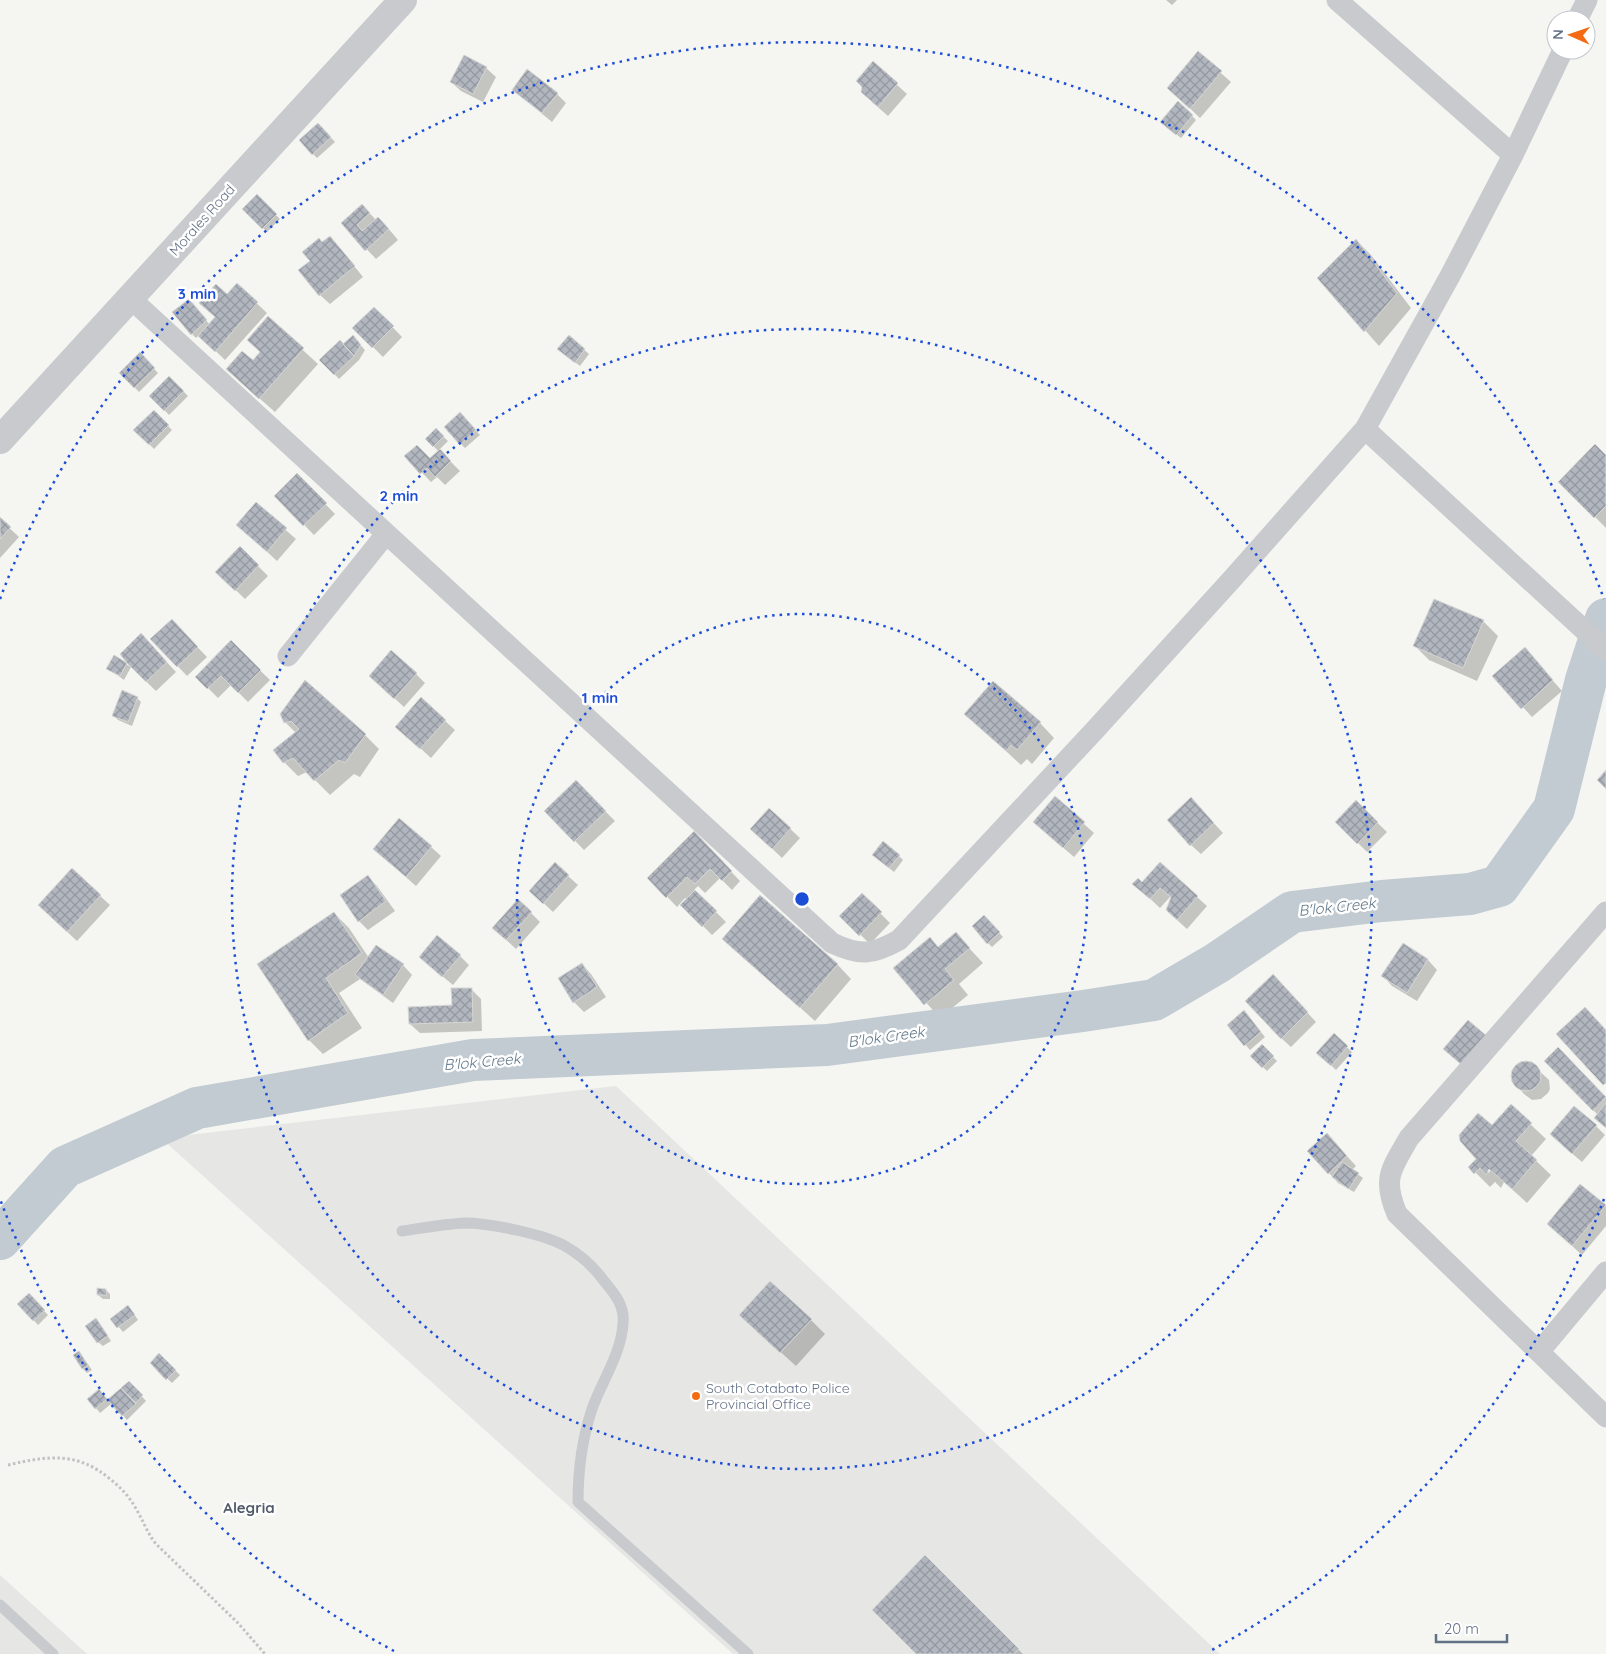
<svg xmlns="http://www.w3.org/2000/svg" width="1606" height="1654" font-family="Quicksand,sans-serif">
	<style>
		.built { fill: #e6e6e5 }
		.shadow { fill: #0003; fill-rule: evenodd }
		.lines { fill: none; stroke-linecap: round; stroke-linejoin: round }
		.river { stroke: #c2cbd2; stroke-width: 42 }
		.building { fill: url(#building-cross-hatch); stroke: #d7d7d4 }
		.path { stroke: #c0c2c4; stroke-width: 3; stroke-dasharray: 2.5 2.5; stroke-linecap: butt }
		.service { stroke: #c8cace; stroke-width: 11 }
		.minor { stroke: #c8cace; stroke-width: 21 }
		.tertiary { stroke: #c8cace; stroke-width: 28 }
		.ring { fill: none; stroke: #1d4ed8; stroke-width: 2.5; stroke-dasharray: 2.5 5 }
		.poi-dot { fill: #f46b13; stroke: #fff; stroke-width: 2 }
		.labels { text-anchor: middle; stroke-width: 5; stroke-linejoin: round; paint-order: stroke }
		.street-label { font-size: 14px; fill: #627086; stroke: #fff }
		.poi-label { font-size: 14px; fill: #627086; stroke: #fff; text-anchor: start }
		.water-label { font-size: 15px; font-style: italic; fill: #62798a; stroke: #fff }
		.neighbourhood-label { font-size: 15px; font-weight: bold; fill: #505b6a; stroke: #fff }
		.centre { fill: #1d4ed8; stroke: #fff; stroke-width: 2.5 }
		.ring-label { font-size: 15px; text-anchor: middle; font-weight: bold; fill: #1d4ed8; stroke: #fff; stroke-width: 5; stroke-linejoin: round; paint-order: stroke }
	</style>
	<defs>
		<pattern id="building-cross-hatch" width="8" height="8" patternUnits="userSpaceOnUse" patternTransform="scale(1.25)"><rect width="8" height="8" fill="#b2b7bf"/><path d="M0 0l8 8M0 8l8-8" fill="none" stroke="#9499a1"/></pattern>
	</defs>
	<rect width="100%" height="100%" fill="#f5f6f1"/>
	<path class="built" d="M616,1086l604,568h-487l-572,-516z
		M0,1575l87,79h-87z"/>
	<path class="shadow" d="M1166,0h11l-5,5z
		M1198,53l33,29 -31,36 -22,-21z
		M873,63l34,31 -19,22 -16,-14z
		M486,68l10,9 -13,25 -22,-11 -10,-9z
		M513,90l44,4 9,9 -14,19z
		M1192,116l4,4 -15,18 -15,-12z
		M318,124l17,18 -18,16 -4,-4z
		M257,196l23,23 -13,13 -23,-23z
		M362,205l14,15 12,8 10,12 -22,19 -34,-36z
		M1356,240l15,15 40,53 -32,38 -60,-68z
		M322,244l17,3 24,30 -33,27 -10,-9 -9,-34z
		M237,285l30,28 -42,47 -26,-25 -3,3 -4,-4 1,-29 17,20 6,-7 11,-23z
		M374,308l28,29 -19,20 -29,-29z
		M268,318l50,46 -43,48 -33,-29 11,-21 8,-10z
		M353,337l12,13 -6,10 -20,19 -18,-19 22,-14z
		M569,337l20,17 -9,12 -17,-13z
		M140,354l18,19 -19,19 -18,-19z
		M169,377l19,19 -19,19 -18,-19z
		M154,412l18,18 -18,19 -19,-19z
		M464,418l16,17 -15,13 -4,-4z
		M436,430l12,11 -9,9 21,21 -15,14 -8,-8 -6,5 -25,-26 24,4 9,-8 -12,-13z
		M1606,457v71l-46,-46z
		M297,475l38,39 -21,21 -38,-39z
		M256,504l40,35 -19,22 -39,-36z
		M0,519l19,18 -19,21z
		M240,548l28,28 -23,23 -28,-27z
		M1483,621l15,15 -21,45 -48,-21 -14,-14z
		M181,630l26,27 -20,19 -35,-37z
		M231,642l39,38 -22,22 -17,-17 -13,13 -21,-21z
		M151,645l25,27 -20,19 -25,-24 -10,-13z
		M114,657l17,10 -7,13 -16,-12z
		M1534,659l28,32 -30,26 -38,-41z
		M416,674l9,9 -21,24 -24,-22z
		M137,698l4,4 -9,24 -14,-6 -5,-5z
		M421,699l34,31 -24,28 -24,-22z
		M281,714l84,21 14,14 -19,28 -6,-3 -24,21 -23,-23 -9,4 -14,-14 12,-29 -11,-11z
		M966,714l74,9 14,15 -22,26 -5,-5 -6,6z
		M576,782l39,39 -31,29 -38,-39z
		M1055,798l39,35 -20,24 -30,-26z
		M1356,802l31,30 -20,20 -30,-30z
		M1200,808l23,25 -22,21 -10,-9z
		M769,809l31,29 -18,20 -21,-20z
		M694,833l46,48 -8,9 -12,-12 -15,15 -7,-7 -4,4 32,32 -14,13 -30,-30 5,-5 -2,-2 -8,9 -28,-29z
		M431,847l10,9 -25,30 -42,-37z
		M899,856l4,4 -9,12 -16,-13z
		M72,870l38,35 -33,36 -28,-26z
		M568,876l10,9 -25,27 -22,-21z
		M368,877l9,9 18,25 -27,19 -9,-9z
		M1142,884l55,13 10,9 -20,23 -10,-9 -5,-22 -2,-1 -10,11 -16,-15z
		M862,895l28,28 -20,21 -29,-28z
		M334,913l15,15 20,30 34,7 9,10 -19,28 -33,-24 -21,14 23,35 -39,26 -14,-14z
		M531,913l9,9 -24,27 -13,-12z
		M988,921l15,16 -11,10 -4,-4z
		M956,934l27,29 -24,21 9,11 -28,23 -45,-50 44,-20z
		M724,939l113,25 14,15 -36,42z
		M1403,944l25,16 9,10 -20,31 -25,-15 -9,-10z
		M460,956l9,9 -16,20 -23,-19z
		M582,964l9,10 15,23 -22,15 -10,-10z
		M1282,985l34,37 -25,25 -10,-9z
		M471,989l10,10 1,32 -62,2 -10,-9 43,-17z
		M1248,1016l17,21 -15,13 -22,-25z
		M1334,1035l18,17 -16,18 -18,-17z
		M1262,1046l15,15 -10,10 -15,-15z
		M1558,1049l48,49v30l-8,-13 -53,-54z
		M1527,1062l5,2 17,16 1,9 -2,4 -7,6 -9,1 -8,-6 -12,-14 1,-9 6,-7z
		M1511,1106l35,33 -15,17 20,19 -24,28 -23,-21 -3,6 -6,-6 -5,5 -20,-20 8,-8 14,-32zM1493,1163l-4,10 -2,-2z
		M1596,1126l9,9 -23,27 -21,-18z
		M1336,1144l20,22 -4,4 11,8 -9,14 -16,-9 -9,-10z
		M1581,1185l25,22v19l-24,29 -34,-31z
		M106,1290l4,4v5h-7l-5,-4z
		M29,1295l19,20 -10,10 -19,-21z
		M132,1311l6,9 -15,12 -11,-13z
		M811,1320l14,14 -29,32 -41,-37z
		M100,1324l11,17 -8,5 -5,-4z
		M79,1352l13,18 -5,3 -5,-5z
		M159,1355l21,20 -8,8 -21,-20z
		M129,1382l17,19 -19,19 -15,-17 -12,10 -4,-5 8,-13 4,6z
		M925,1557l98,97h-105z"/>
	<g class="lines">
		<path class="river" d="M0,1239l65,-72 132,-59 276,-48 354,-15 256,-34 71,-11 63,-37 75,-51 90,-11 88,-7 29,-8 55,-77 32,-129 20,-61"/>
	</g>
	<path class="building" d="M1198,51l24,20 -32,38 -23,-21z
		M464,55l23,12 -14,27 -23,-12z
		M873,61l25,22 -20,24 -17,-15 1,-5 -6,-6z
		M527,69l31,24 -16,20 -30,-23z
		M1178,101l15,14 -17,20 -16,-13z
		M318,123l13,14 -19,18 -13,-15z
		M257,194l20,20 -15,15 -20,-20z
		M362,204l8,9 -13,12 5,6 16,-14 11,12 -24,22 -24,-28z
		M330,236l25,30 -36,30 -21,-26 12,-9 -8,-9 17,-14 3,4z
		M1356,239l41,54 -33,39 -47,-54z
		M237,283l21,19 -43,50 -17,-16 17,-19 -16,-14 17,-19 11,10z
		M189,299l18,21 -16,15 -19,-23z
		M374,307l20,19 -22,22 -20,-20z
		M268,316l36,32 -45,51 -33,-30 16,-18 11,9 7,-8 -13,-12z
		M353,335l8,10 -7,11 -11,-12z
		M569,335l16,14 -10,14 -18,-14z
		M340,340l14,16 -20,19 -15,-15z
		M140,352l15,16 -21,20 -15,-15z
		M169,376l15,15 -20,20 -15,-15z
		M154,410l15,15 -20,20 -16,-15z
		M460,412l16,18 -16,15 -16,-18z
		M436,428l8,8 -11,11 -8,-8z
		M1595,444l11,11v51l-12,12 -36,-36z
		M417,445l13,13 10,-9 11,12 -16,16 -8,-9 -7,6 -16,-18z
		M297,473l30,30 -24,23 -29,-30z
		M256,502l31,26 -20,24 -31,-27z
		M0,517l11,10 -11,12z
		M240,546l19,19 -24,26 -20,-19z
		M1434,599l50,21 -21,48 -50,-22z
		M172,619l26,28 -21,20 -27,-28z
		M141,633l26,29 -21,20 -19,-19 -7,-9z
		M231,640l30,30 -23,23 -17,-17 -14,13 -12,-12z
		M1525,647l28,33 -32,29 -29,-33z
		M391,650l26,23 -23,26 -25,-23z
		M114,655l13,8 -7,13 -14,-7z
		M305,680l61,54 -21,29 -6,-3 -25,21 -21,-23 -10,5 -10,-13 26,-21 -8,-8 -7,2 -4,-9z
		M993,681l48,41 -24,28 -6,-5 -5,6 -42,-37z
		M122,690l16,7 -10,25 -16,-6z
		M421,697l25,23 -26,29 -25,-22z
		M1606,770v19l-9,-9z
		M576,780l30,31 -32,31 -30,-31z
		M1055,796l30,26 -22,26 -30,-26z
		M1191,797l23,26 -24,23 -23,-26z
		M1356,800l22,22 -21,22 -22,-22z
		M769,808l22,20 -19,21 -22,-20z
		M399,818l33,28 -26,31 -33,-28z
		M694,831l38,40 -10,10 -12,-12 -15,15 -8,-7 -21,21 -19,-20z
		M883,841l17,14 -11,13 -17,-13z
		M555,862l14,13 -26,29 -14,-13z
		M1160,862l38,34 -21,24 -11,-10 5,-13 -11,-9 -10,11 -18,-15 6,-6 4,4z
		M72,868l29,27 -34,37 -29,-27z
		M368,875l18,26 -28,21 -18,-27z
		M695,890l22,21 -15,16 -22,-22z
		M862,893l20,19 -23,24 -20,-20z
		M760,895l78,69 -38,44 -78,-69z
		M518,899l14,13 -26,28 -14,-12z
		M334,912l28,41 -36,25 22,35 -40,28 -51,-77z
		M984,915l16,17 -13,12 -15,-18z
		M956,932l14,16 -25,21 9,11 -30,25 -31,-37 37,-31 8,10z
		M437,935l24,20 -19,22 -23,-20z
		M1403,943l25,16 -21,34 -26,-17z
		M376,945l28,19 -21,31 -28,-20z
		M582,963l15,24 -24,16 -15,-25z
		M1273,974l35,38 -27,27 -36,-38z
		M451,988h21l1,34 -64,2 -1,-17 44,-2z
		M1585,1007l21,23v53l-3,2 -47,-51z
		M1244,1010l17,22 -17,14 -17,-21z
		M1468,1020l20,17 -25,29 -20,-17z
		M1334,1033l14,13 -17,20 -15,-13z
		M1262,1044l12,12 -12,12 -12,-12z
		M1558,1047l48,50 -13,14 -49,-50z
		M1511 1076a15 15 0 1 1 30 0a15 15 0 1 1-30 0Z
		M1606,1103v25l-12,-10z
		M1511,1104l21,19 -16,18 21,19 -25,29 -23,-20 -3,6 -6,-7 -6,6 -6,-7 8,-8 -16,-18 -1,-6 19,-22 14,12z
		M1574,1106l23,19 -25,29 -22,-20z
		M1327,1133l20,23 -19,18 -21,-23z
		M1342,1162l17,11 -10,16 -17,-12z
		M1580,1184l26,21 -34,41 -25,-22z
		M770,1281l42,38 -32,34 -41,-38z
		M97,1288l9,1 1,6h-10z
		M29,1293l16,17 -12,11 -16,-17z
		M128,1305l7,10 -18,13 -7,-9z
		M96,1318l12,18 -11,7 -12,-17z
		M79,1351l9,14 -6,4 -9,-14z
		M159,1353l17,17 -10,10 -16,-17z
		M129,1381l14,14 -7,8 -15,-15z
		M121,1388l15,16 -14,12 -15,-16z
		M99,1389l8,10 -12,10 -8,-10z
		M925,1555l94,94 -5,5h-98l-44,-44z"/>
	<g class="lines">
		<path class="path" d="M8,1465c39,-9 69,-14 102,14 10,8 19,17 25,28 8,13 12,26 21,37l82,79 27,31"/>
		<path class="service" d="M402,1231c21,-3 42,-7 63,-8 24,0 79,11 100,23 14,8 29,21 39,35 11,13 21,25 19,43 -2,30 -21,57 -31,85 -10,30 -14,62 -14,93l170,152
			M0,1605l53,49"/>
		<path class="minor" d="M1337,0l176,155
			M1577,20l10,-20
			M130,298l702,645c28,13 40,12 67,-3l195,-209 139,-153 132,-149 85,-153 63,-121 50,-105
			M1365,429l241,221
			M288,656l98,-122
			M1606,912l-197,226c-18,31 -27,41 -12,76l209,203
			M1539,1352l67,-80"/>
		<path class="tertiary" d="M0,440l403,-440"/>
	</g>
	<g class="ring">
		<circle cx="802" cy="899" r="285"/>
		<circle cx="802" cy="899" r="570"/>
		<path d="M1604 1199A856 856 0 0 1 1210 1651M394 1651A856 856 0 0 1 0 1199M0 599A856 856 0 0 1 1604 599"/>
	</g>
	<circle class="poi-dot" cx="696" cy="1396" r="5"/>
	<g class="labels">
		<g class="street-label">
			<text transform="translate(202 220) rotate(-48)" y="5">Morales Road</text>
		</g>
		<g class="poi-label">
			<text x="706" y="1393">South Cotabato Police<tspan x="706" dy="16">Provincial Office</tspan></text>
		</g>
		<g class="water-label">
			<text transform="translate(1337 907) rotate(-6)" y="5">B'lok Creek</text>
			<text transform="translate(886 1037) rotate(-8)" y="5">B'lok Creek</text>
			<text transform="translate(482 1062) rotate(-5)" y="5">B'lok Creek</text>
		</g>
		<g class="neighbourhood-label">
			<text x="249" y="1513">Alegria</text>
		</g>
	</g>
	<circle cx="802" cy="899" r="8" class="centre"/>
	<g class="ring-label">
		<text x="197" y="299">3 min</text>
		<text x="399" y="501">2 min</text>
		<text x="600" y="703">1 min</text>
	</g>
	<g transform="translate(1571 35) rotate(272)"><circle r="24" fill="#ffffff" stroke="#c0c6cf"/>
	<path d="M0-4L9 19L0 12L-9 19Z" fill="#f46b13"/>
	<text y="-8" font-size="14" font-weight="bold" text-anchor="middle" fill="#627086">N</text>
	</g>
	<path d="M1436 1634v8h71v-8" fill="none" stroke="#627086" stroke-width="2.5"/>
	<text x="1444" y="1634" font-size="15" fill="#627086" stroke="#ffffff" stroke-width="4" paint-order="stroke">20 m</text>
</svg>
